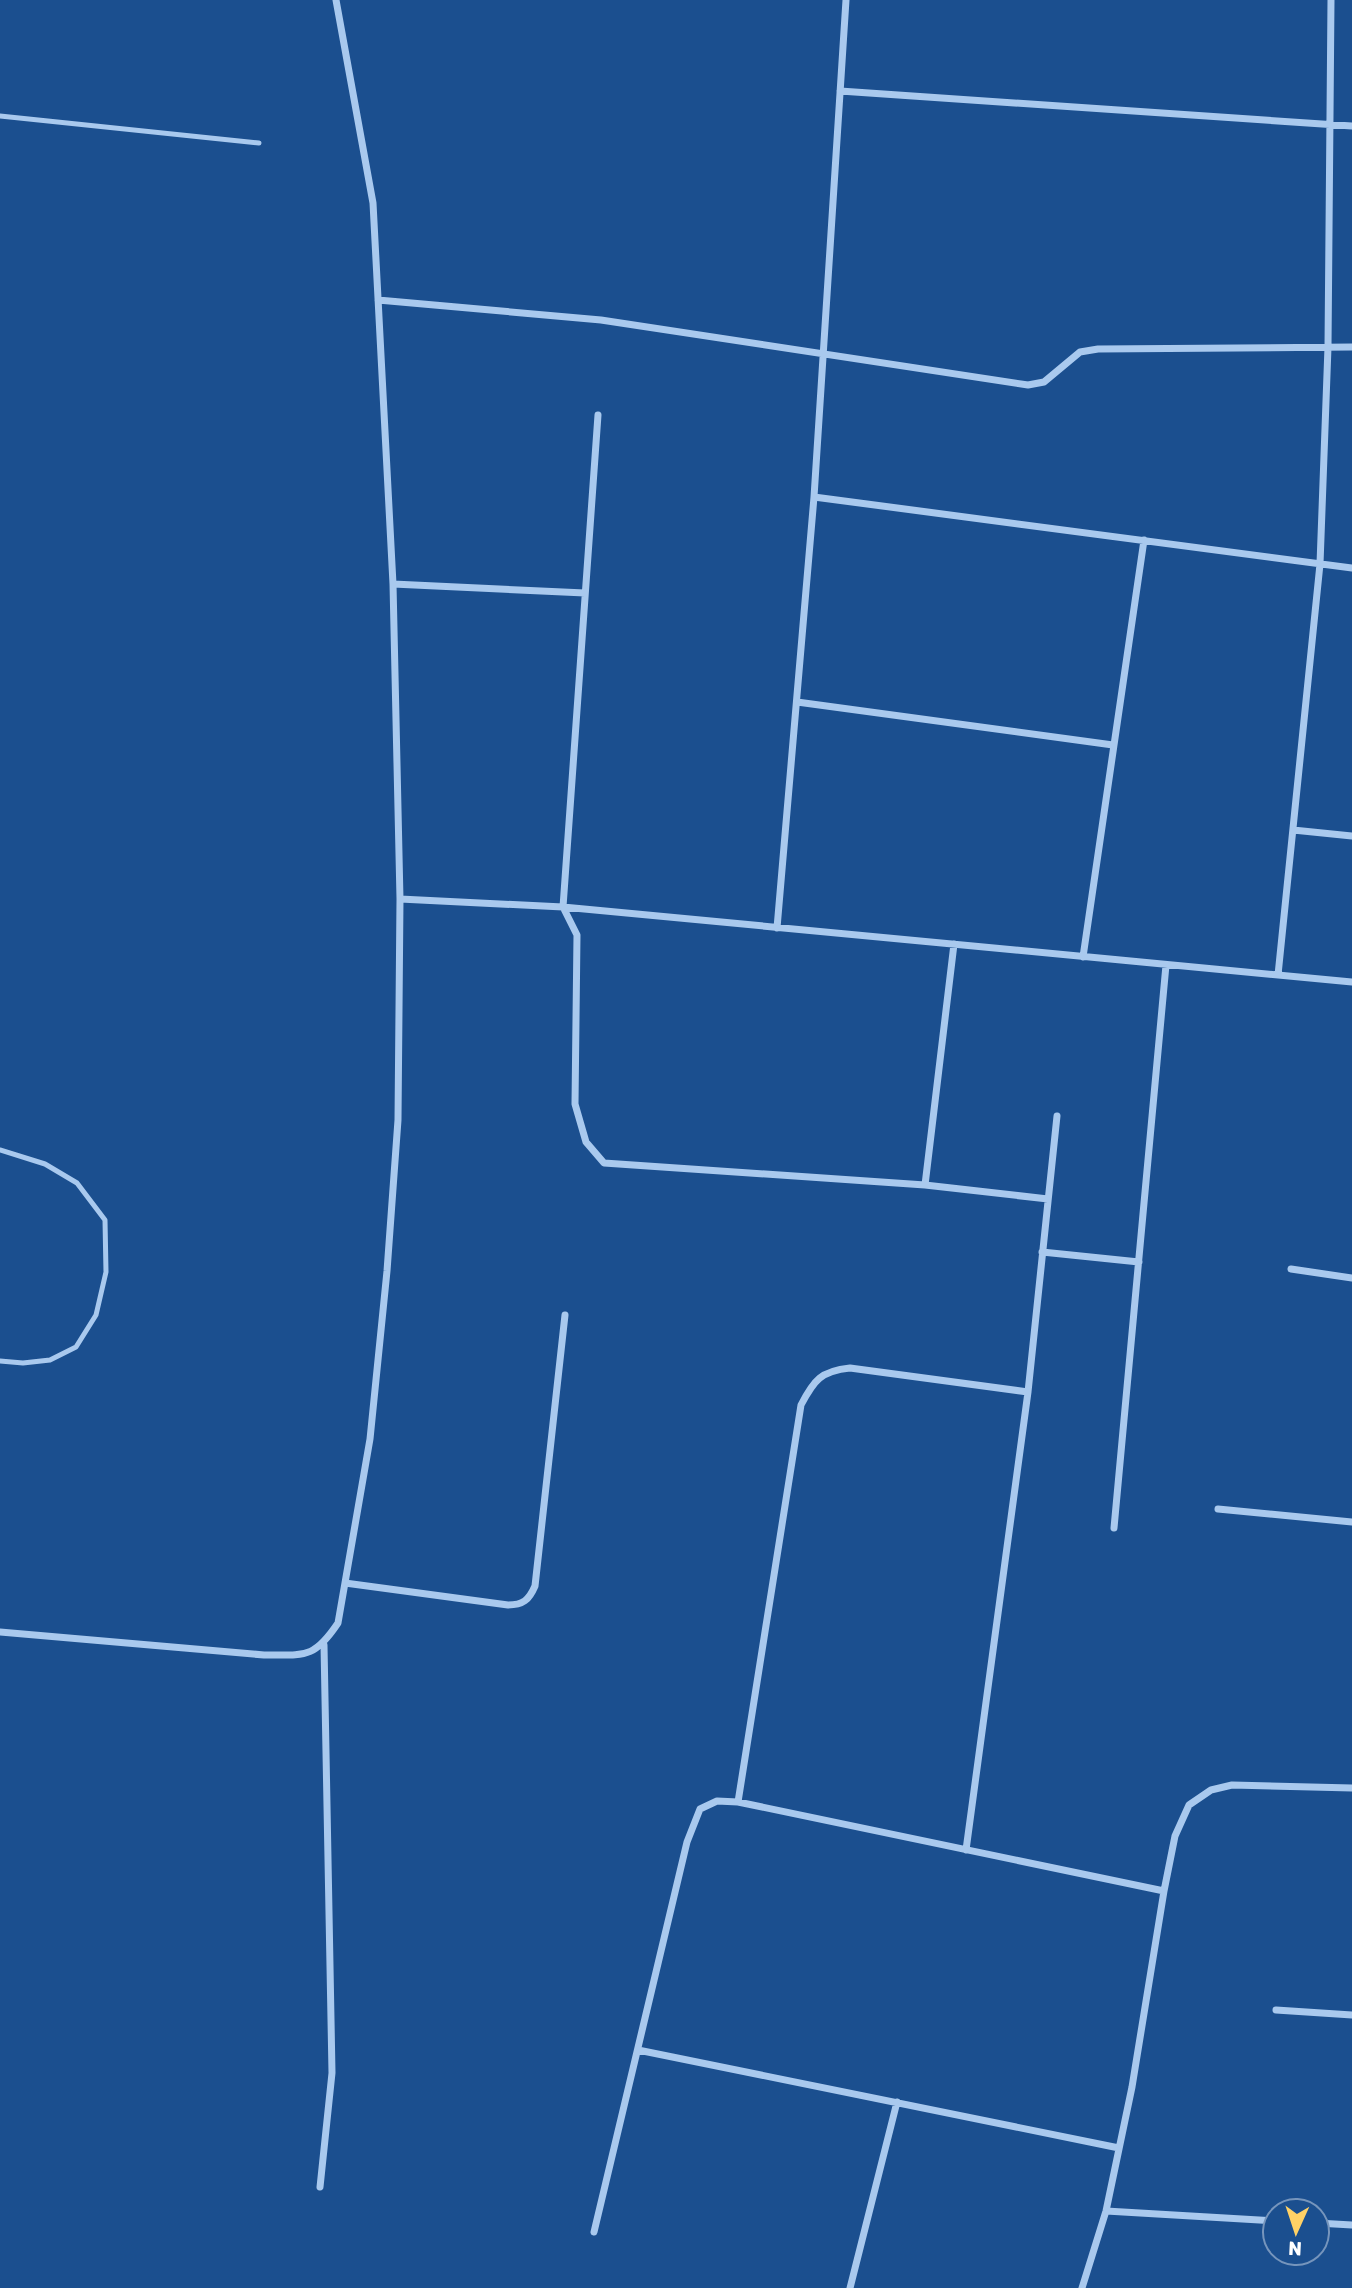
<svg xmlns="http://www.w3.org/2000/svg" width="1352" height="2288" font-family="Rubik,sans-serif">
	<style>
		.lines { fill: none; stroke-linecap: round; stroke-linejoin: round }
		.service { stroke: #a9c9ee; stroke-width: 5 }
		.minor { stroke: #a9c9ee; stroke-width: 7 }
	</style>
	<rect width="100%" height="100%" fill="#1b4f8f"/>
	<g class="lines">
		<path class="service" d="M0,116l259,27
			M0,1150l45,14 32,19 28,37 1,52 -10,43 -20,32 -26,13 -27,3 -23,-2"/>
		<path class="minor" d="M840,91l512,35
			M378,300l223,20 427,65 16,-3 36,-30 18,-3 254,-2
			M598,415l-35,492 14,28 -2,169 11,38 18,21 321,22 123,14
			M814,497l538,71
			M393,584l192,9
			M797,702l316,43
			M1293,830l59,6
			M400,899l163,8 789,75
			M777,928l37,-431 32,-497
			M1083,957l61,-417
			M1278,975l42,-411 8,-217 3,-347
			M925,1185l29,-241
			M1042,1252l97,10
			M1291,1269l61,9
			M1218,1509l134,13
			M1114,1528l52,-563
			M345,1583l163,22c15,0 21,-5 27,-19l30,-271
			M0,1632l264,23c41,0 50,4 74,-32l32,-184 17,-168 11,-151 2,-221 -7,-315 -20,-381 -37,-203
			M738,1802l63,-397c13,-25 20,-34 49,-37l178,24
			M966,1850l62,-458 29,-276
			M1276,2010l76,5
			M638,2050l481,98
			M320,2187l12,-114 -8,-428
			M1106,2211l169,10
			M1317,2223l35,2
			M594,2232l93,-390 13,-33 17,-8 21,1 426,89
			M850,2288l47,-186
			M1082,2288l24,-77 26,-124 32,-196 11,-55 14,-31 22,-15 21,-5 120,3"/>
	</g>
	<g transform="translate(1296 2232) rotate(183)"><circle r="33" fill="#1b4f8f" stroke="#7695bc" stroke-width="2"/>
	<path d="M0-5L12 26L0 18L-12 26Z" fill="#ffd166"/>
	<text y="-10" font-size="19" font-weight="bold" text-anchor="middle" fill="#ffffff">N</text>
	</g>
</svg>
